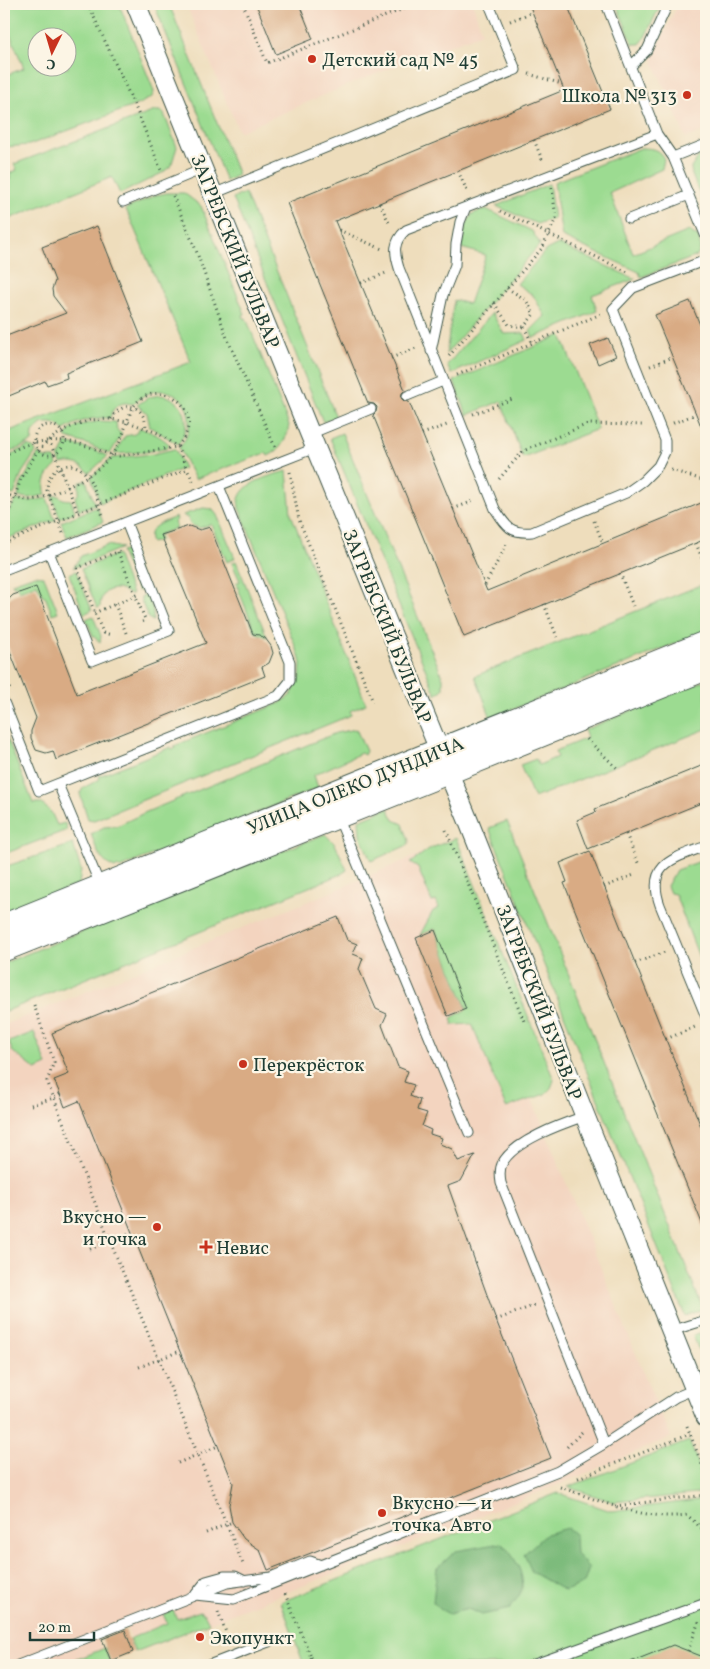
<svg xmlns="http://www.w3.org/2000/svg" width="710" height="1669" font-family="Vollkorn,serif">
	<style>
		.built { fill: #f3d4bf }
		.green { fill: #9cdb91; stroke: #5e8c62; fill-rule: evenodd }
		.forest { fill: #7dbb7b; stroke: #4e7c58 }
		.building { fill: #d9ab84 }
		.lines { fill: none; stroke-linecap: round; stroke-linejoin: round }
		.service-casing { stroke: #3e5548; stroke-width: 11 }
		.minor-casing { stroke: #3e5548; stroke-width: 21 }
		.tertiary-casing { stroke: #3e5548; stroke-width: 26 }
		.path { stroke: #3e5548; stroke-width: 3; stroke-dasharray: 1 4; stroke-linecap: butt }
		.service { stroke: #fff; stroke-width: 9 }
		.minor { stroke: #fff; stroke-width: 19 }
		.tertiary { stroke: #fff; stroke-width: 24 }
		.poi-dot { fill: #c8321e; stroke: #fcf5e5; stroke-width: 2 }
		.labels { text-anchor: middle; stroke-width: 4.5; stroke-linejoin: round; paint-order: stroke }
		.poi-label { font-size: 19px; fill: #1f3d34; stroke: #fcf5e5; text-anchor: start }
		.street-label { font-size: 19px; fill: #1f3d34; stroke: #fcf5e5 }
	</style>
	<rect width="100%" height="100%" fill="#fcf5e5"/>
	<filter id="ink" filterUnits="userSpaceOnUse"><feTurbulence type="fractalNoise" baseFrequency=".02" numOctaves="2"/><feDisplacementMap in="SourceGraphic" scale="10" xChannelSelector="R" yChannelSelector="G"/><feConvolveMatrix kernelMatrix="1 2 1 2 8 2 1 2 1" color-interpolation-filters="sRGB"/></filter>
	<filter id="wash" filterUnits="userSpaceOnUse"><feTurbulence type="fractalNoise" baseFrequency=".0096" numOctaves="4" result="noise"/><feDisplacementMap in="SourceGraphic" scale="20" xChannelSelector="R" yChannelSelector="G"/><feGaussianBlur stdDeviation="1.12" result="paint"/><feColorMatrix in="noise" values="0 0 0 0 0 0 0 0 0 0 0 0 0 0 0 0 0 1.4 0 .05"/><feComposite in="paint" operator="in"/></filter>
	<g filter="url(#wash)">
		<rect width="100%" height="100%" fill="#eeddbc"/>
		<path class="built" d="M186,4h287l9,29 -132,51 -111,48z
			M678,4h28v126l-20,8 -34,-79z
			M429,850l29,71 -23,10 31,77 25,-9 167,409 13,29 -106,45 -356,141 -4,-8 -5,-4 -23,8 -4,-9 -6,13 -35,15 -6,-10 -28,11 4,11 -39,15h-59v-640l322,-131z"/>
		<path class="green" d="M4,4h115l33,82 2,6 -2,5 -13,7 -110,41 -25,2v-71l20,-8 -20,-48zM38,38h30v30h-30z
			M154,4h15l69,171 -12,6z
			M616,4h45l-17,35 -4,5h-7z
			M155,111h6l3,3 13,33 -6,19 -9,7 -42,21 -8,-17 -108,44v-38l6,-3v-7l7,-3 -3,-6z
			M641,148c11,0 18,1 23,11l-2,10 -52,24 23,61 56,-23 9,6c3,7 3,13 -1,19l-56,21 -2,-5 -77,-35 -8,-55z
			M706,152v58l-14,-35 -1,-7 8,-12z
			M549,184l5,34 -17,6 -41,-18z
			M167,193h17l17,13 44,108 -2,1 1,3h2l43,107c-3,14 -7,25 -21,31l-2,-3 -71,26 -16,-31c18,-19 12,-58 -19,-57 -8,0 -15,3 -21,8 -3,1 -4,4 -6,5 -1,0 -7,-1 -8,-1 -9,1 -13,7 -15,15 -17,-1 -32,3 -46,12 -7,-8 -15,-8 -23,-6l-8,9 -1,9 -28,13v-22l187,-71 -65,-153 30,-14z
			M245,193l91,224 -13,5 -90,-224z
			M486,209l46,22 8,13 -94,110 8,-54 15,4 17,-49 -25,-7 5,-23 6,-11z
			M558,244l77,35 -43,16 5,16 -64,27 -3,-7 15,-15 -12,-21 -16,-11 29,-34z
			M492,313l12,21 20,-1 3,7 -76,34 -4,-9z
			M561,335l37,94 -75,29 -22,-57 -34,14 -13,-34z
			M160,395c25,2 34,30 18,49l-28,-17 -3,-14 -10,-8 12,-8z
			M101,421l15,1 1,8 5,4 -12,20 -21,-9 -22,-7 -1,-3c6,-11 24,-12 35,-14z
			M140,428c11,4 21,8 29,16l-1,3 -23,5 -31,2 11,-18 10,-2z
			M342,433l101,245v11l-7,6 -106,-257z
			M66,443l28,7 14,6 -19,17c-8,-9 -16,-12 -28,-9l-3,-8 4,-3z
			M28,446l5,2 3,4 -14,21 -8,22 -10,-3v-33z
			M174,449l2,2 8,17 -84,35 -9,-26 21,-19 41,-4z
			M38,454l7,4h10l2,7c-10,9 -15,17 -11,30l-16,3 -12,-1 3,-13z
			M287,471l4,43 75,190 -16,7 1,4 -257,105 -6,-1 -8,-25 3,-6 17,-9 -1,-3 72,-29 2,3 2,-2 -1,-2 106,-43 11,-8 9,-17 1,-14 -2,-9 -60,-147c-5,-24 30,-32 48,-37z
			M86,480l9,24 -16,6 -4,-12 4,-5v-10z
			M57,495l6,4 8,1 4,12 -15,6 -8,-21z
			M47,498l8,22 -51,20v-21l12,-19 14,1z
			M97,507l6,15 -36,15 -6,-15z
			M203,508l9,1 5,6 18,43 -8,4 -16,-38 -11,4 -9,-3 -4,-8h-2l-2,-2z
			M176,517l1,3 -3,2 2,6 -18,7 2,5 -9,3c-7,-16 13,-21 25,-26z
			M108,545l14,3 -49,20 8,-12z
			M128,550l17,40 -7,1 -17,-39z
			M117,554l15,40 -2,1c-13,-11 -30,-7 -30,12l-3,1 -16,-39z
			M236,561l31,76 -12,-5 -19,-49 4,-2 -8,-18z
			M76,571l16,39 -8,4 -15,-40z
			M35,575l8,1 2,3 13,33 -6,2 -7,-18h-2l-6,-12 -18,7 -3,-6 -3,1 -1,-3z
			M706,583v48l-215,87 -16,-42z
			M147,594l6,16v11l-5,-3 -7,-18v-3z
			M93,616l8,20 -1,6 -7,-6 -7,-17z
			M706,680v49l-172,69 -14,-33 16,-6 3,6 18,-8 -2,-6 32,-13 -3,-8z
			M356,729l10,22 -2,4 -3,-2 -47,22 4,13 -199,80 -1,-2 -3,2c-17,-7 -18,-19 -24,-34l13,-7 13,-1 27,-13 192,-80z
			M4,730l29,73h8l10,9 6,13 8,-2 2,7 -63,24z
			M388,808l6,12 9,4 6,17 -1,4 -37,16 -11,-26 -1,-15z
			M507,821l196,488 -18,7 -196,-488z
			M325,834l10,10 12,26 -6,4 -337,138v-49z
			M456,838l98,242 -3,8 -6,6 -39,14 -34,-84 -19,1 -2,-7 16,-9 -32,-80 -15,6 13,-24 6,-3 -3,-7 -4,1 -14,-34 -8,-5 19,-14z
			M73,844l8,26 -2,14 -75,30v-47z
			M701,861l5,15v100l-31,-82 -5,-1 -3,-7 9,-16z
			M34,1032l13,33 -11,5 -24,-19 -3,-9z
			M706,1331v38l-13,-34z
			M689,1441l17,41v11l-93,9 -45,-15z
			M558,1493l53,18 95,-12v166h-402l-23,-63z
			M173,1610l4,9 23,-8 5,4 4,8 -74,29 -6,-13 38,-16 -4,-9z
			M105,1648l5,15 -6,2h-41z"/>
		<path class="forest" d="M567,1528l8,6 1,20 13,14 -5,15 -19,8 -33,-19 -8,-18 22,-20z
			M501,1543c12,10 26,33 20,49 -3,6 -8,11 -11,17l-28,6 -14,-6 -19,5 -9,-5 -7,-7 4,-34 19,-17z"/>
		<g id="blocks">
			<path class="building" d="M256,4h43l14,35 -37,15z
				M529,4h38l43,105 -275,112 70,169 -3,3 -1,5 3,3 5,1 78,189 219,-90v38l-242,98 -91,-222 3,-3 1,-5 -3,-3 -6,-1 -81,-200 277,-113z
				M97,226l46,116 -77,31 1,5 -20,7 -2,-4 -41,17v-61l62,-24 -13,-17 -1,-7 3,-8 -13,-34z
				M690,301l16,38v99l-51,-123z
				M608,338l8,18 -18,8 -8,-19z
				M189,526l11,4 10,-3 43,107 6,1 6,3 6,8 2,7 -4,10 -7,4 3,9 -209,84 -3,-9 -7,2 -10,-3 -5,-12v-7l5,-13 -32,-82v-29l5,-8 4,-4 23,-8 41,107 129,-51 -45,-108z
				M706,764v37l-118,48 -11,-29 19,-8 -1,-3z
				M590,851l116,288v94l-142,-350 3,-1 -7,-19z
				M338,917l9,23 10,4 -4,10 10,4 -4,11 17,40 11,5 -5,11 16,42 10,4 -4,11 10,3 -4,11 10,4 -3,10 10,3 -5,13 9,4 -1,4 12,4 -2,6 12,5 6,12 17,-6 -14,26 -13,5 48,134 55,138 -283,112 -8,-20 -16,-11 -12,-17 -3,-17 4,-22 -154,-382 -14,6 -5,-13 -6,-14 15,-6 -17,-41z
				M435,930l31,79 -18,7 -32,-78z
				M125,1630l8,22 -22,9 -9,-22z
				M673,1645l33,13v7h-83z"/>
		</g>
	</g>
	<g filter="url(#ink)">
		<use href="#blocks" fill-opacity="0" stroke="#3e5548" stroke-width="1"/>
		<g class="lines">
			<defs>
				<path id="service" d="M606,4l51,130 16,23 33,80
					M631,66l16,-16 21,-46
					M657,134l-251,96c-13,12 -12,22 -7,38l96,241c11,17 15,25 37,23l94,-39 17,-12 15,-15 7,-14v-12l-52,-131 20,-21 73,-28
					M673,157l33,-13
					M213,194l303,-124 -27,-66
					M123,202l80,-33
					M629,219l60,-24
					M431,351l12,-56 12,-30 1,-21 4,-22 6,-15
					M407,396l36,-15
					M310,434l61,-25
					M49,552l43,109 77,-30 -43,-109
					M4,570l311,-122
					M4,702l35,89 239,-95 12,-15v-19l-71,-176
					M58,784l42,101
					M338,817l131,316
					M706,846c-30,12 -61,17 -46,59l46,112
					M585,1116c-23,8 -72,25 -83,48 -3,6 -2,13 -1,19l103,261
					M671,1331l35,-11
					M195,1595l39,4 324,-128 46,-27 72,-47 19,-8
					M195,1595l11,-14 18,-5h11l10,5
					M18,1665l209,-82 44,-6 39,-16 11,4
					M209,1665l62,-24
					M532,1665l174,-62"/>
				<path id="minor" d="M136,4l174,430 158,386 117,296 121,301"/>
				<path id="tertiary" d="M4,926l702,-283
					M4,949l444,-177 258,-104"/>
			</defs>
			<use href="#service" class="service-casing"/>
			<use href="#minor" class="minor-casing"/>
			<use href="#tertiary" class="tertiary-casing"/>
			<path class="path" d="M88,4l49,107 24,59
				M243,4l24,59 149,-59
				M510,21l23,-9
				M529,74l33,10
				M534,140l9,22
				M458,171l9,20
				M173,196l23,54 31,88 48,109
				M380,203l10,22
				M500,211l130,62
				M339,230l43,19
				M361,283l25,-10
				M507,288l19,12 8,14 -10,13 8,16
				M494,303l15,22 15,2
				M449,356l94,-109 13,-29 -4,-30
				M391,358l25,-10
				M650,366l23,-9
				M457,375l144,-61
				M473,414l42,-16
				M111,419c12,-20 34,-15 35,9
				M673,423l23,-9
				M34 440a15 15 0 1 1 30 0a15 15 0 1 1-30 0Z
				M422,434l25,-9
				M49,440l29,73
				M4,456c26,-18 57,-19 86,-9 10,3 19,8 29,9l58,-9c4,-5 8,-10 10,-16 9,-27 -23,-47 -45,-33 -15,10 -15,32 -24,47 -13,23 -30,31 -52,43 -12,5 -23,11 -36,12 -9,0 -18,-3 -26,-7
				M671,470l35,11
				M290,472l9,48 74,182
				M499,479l24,-28 65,-27 56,1
				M453,509l23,-9
				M4,517l7,-10 10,-28 16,-27 12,-12 17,-11 24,-9 21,-1 17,3 30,11 19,14 10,22
				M594,521l9,22
				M63,533l-16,-43c0,-9 3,-15 10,-21 4,-3 9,-4 14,-4 21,3 26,35 32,51
				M4,543l183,-74 6,12
				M696,543l10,26
				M118,552l27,67 -4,5
				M77,568l26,65 9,2
				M77,568l43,-17
				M620,573l13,33
				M485,585l23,-43
				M115,604l11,29
				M544,604l13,33
				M94,613l43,-18
				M4,674l6,16
				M587,739l32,31
				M701,803l5,12
				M446,830l78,191
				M626,834l13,31
				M703,861l3,9
				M604,887l30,-12
				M635,963l30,-11
				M34,1005l20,57 -7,19 63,160 133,323
				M666,1039l29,-12
				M31,1105l23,-7 6,-4
				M697,1117l9,-4
				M90,1249l42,-17
				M496,1320l39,-15
				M139,1367l41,-16
				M687,1426l19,49
				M567,1447l17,-17
				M178,1463l40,-17
				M578,1478l112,-44
				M560,1487c41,14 84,34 127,28l19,17
				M615,1506l91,-11
				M206,1533l26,-11
				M285,1594l26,63v8
				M218,1611l12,32
				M688,1651l11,-30
				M311,1657l5,8"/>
			<use href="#service" class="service"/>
			<use href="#minor" class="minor"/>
			<use href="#tertiary" class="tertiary"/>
		</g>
	</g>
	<g class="poi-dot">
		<circle cx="312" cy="59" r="5"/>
		<circle cx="687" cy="95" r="5"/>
		<circle cx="243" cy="1064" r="5"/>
		<circle cx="157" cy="1227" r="5"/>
		<path d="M203.5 1239.5h5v5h5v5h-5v5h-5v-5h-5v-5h5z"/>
		<circle cx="382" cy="1513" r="5"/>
		<circle cx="200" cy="1637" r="5"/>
	</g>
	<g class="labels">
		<g class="poi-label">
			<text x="322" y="66">Детский сад № 45</text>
			<text x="677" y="102" text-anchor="end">Школа № 313</text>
			<text x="253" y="1071">Перекрёсток</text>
			<text x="147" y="1223" text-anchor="end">Вкусно —<tspan x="147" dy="22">и точка</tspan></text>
			<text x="216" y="1254">Невис</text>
			<text x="392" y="1509">Вкусно — и<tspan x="392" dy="22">точка. Авто</tspan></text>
			<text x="210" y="1644">Экопункт</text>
		</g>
		<g class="street-label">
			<text transform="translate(236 251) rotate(68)" y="7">ЗАГРЕБСКИЙ БУЛЬВАР</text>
			<text transform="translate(388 626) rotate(68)" y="7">ЗАГРЕБСКИЙ БУЛЬВАР</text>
			<text transform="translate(355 785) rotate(-22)" y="7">УЛИЦА ОЛЕКО ДУНДИЧА</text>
			<text transform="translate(540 1002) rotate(69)" y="7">ЗАГРЕБСКИЙ БУЛЬВАР</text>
		</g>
	</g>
	<rect width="710" height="1669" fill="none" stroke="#fcf5e5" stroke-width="20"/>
	<g transform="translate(52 52) rotate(185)"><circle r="24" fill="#fcf5e5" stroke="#a4ab9e"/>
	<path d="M0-4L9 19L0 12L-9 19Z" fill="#c8321e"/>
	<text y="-8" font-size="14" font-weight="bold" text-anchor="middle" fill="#1f3d34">С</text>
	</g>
	<path d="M30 1632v8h64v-8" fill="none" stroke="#1f3d34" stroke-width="2.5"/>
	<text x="38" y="1632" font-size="15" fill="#1f3d34" stroke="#fcf5e5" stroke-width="4" paint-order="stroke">20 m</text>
</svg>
